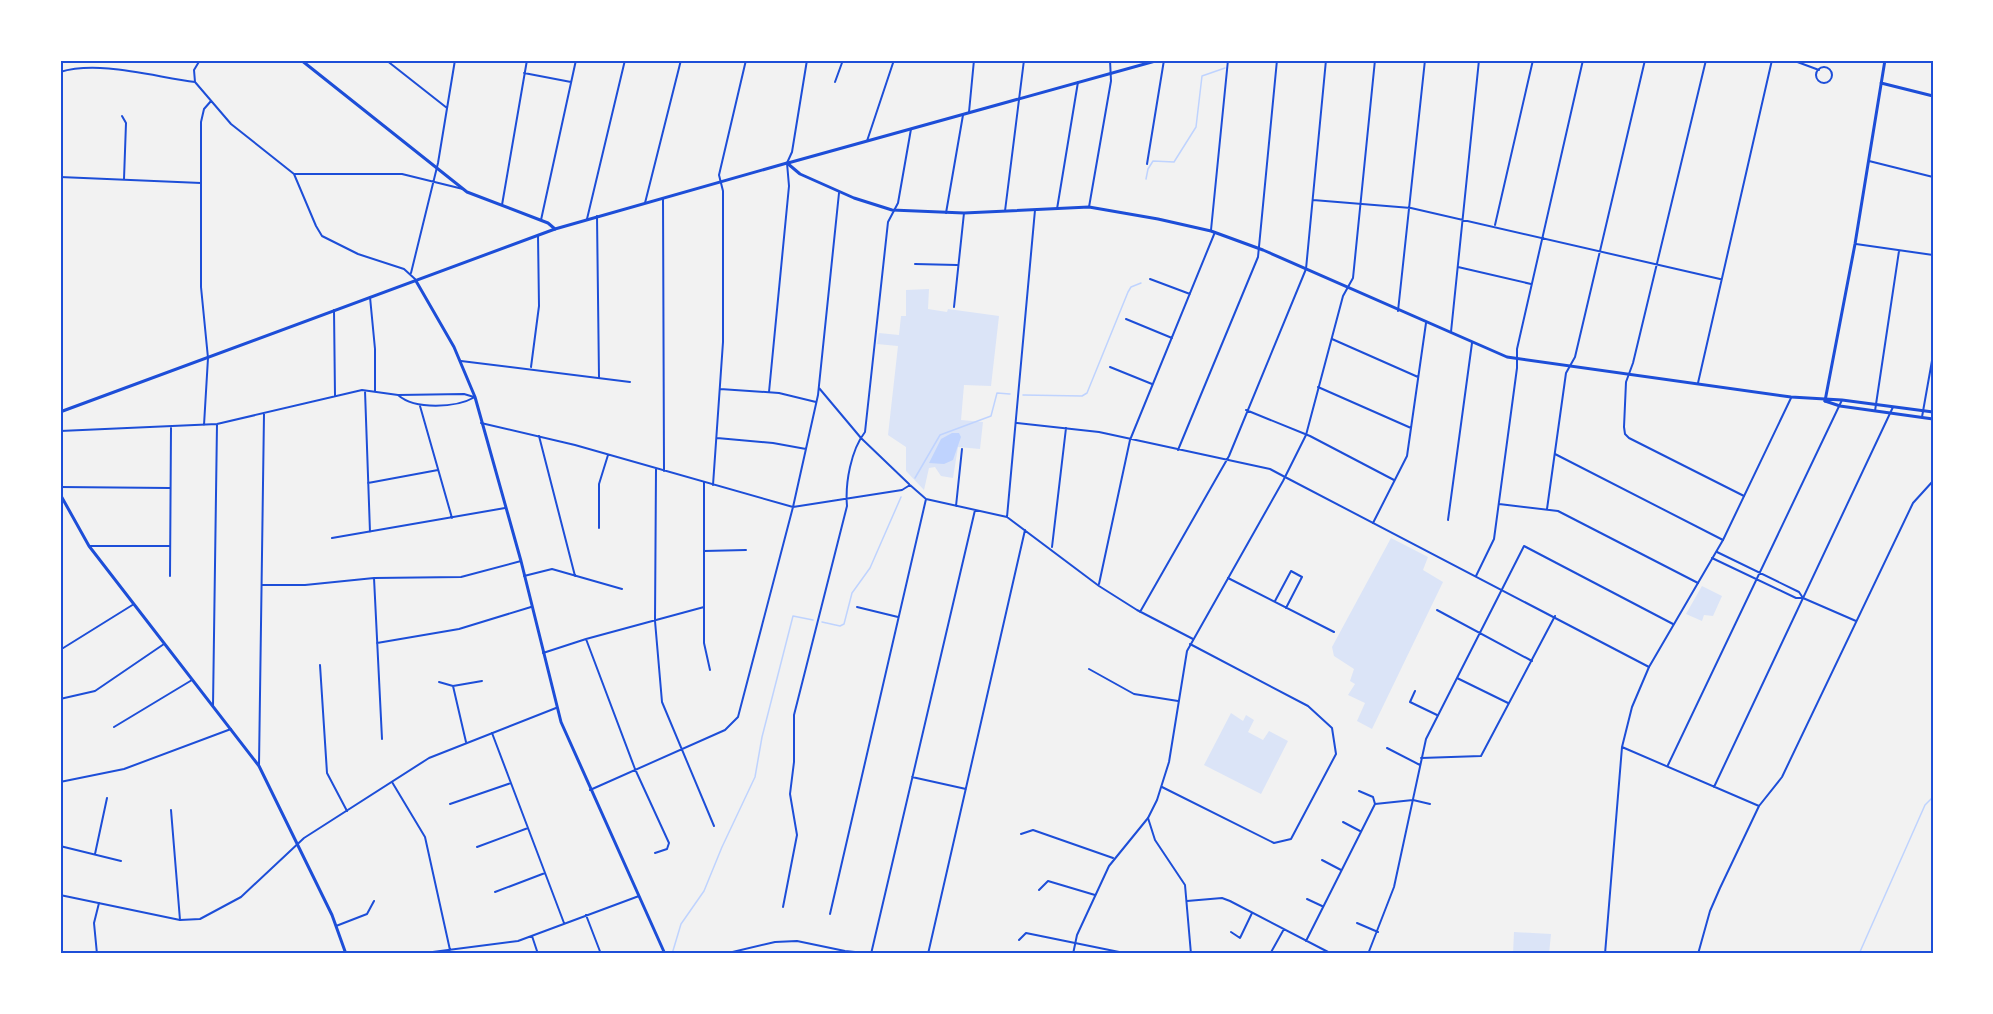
<svg xmlns="http://www.w3.org/2000/svg" width="1993" height="1014" font-family="'Nunito Sans',sans-serif">
	<style>
		.green { fill: #dbe4f7 }
		.water { fill: #bfd3fe }
		.lines { fill: none; stroke-linecap: round; stroke-linejoin: round }
		.stream { stroke: #bfd3fe; stroke-width: 1.5 }
		.minor { stroke: #1d4ed8; stroke-width: 2 }
		.tertiary { stroke: #1d4ed8; stroke-width: 2 }
		.secondary { stroke: #1d4ed8; stroke-width: 3 }
		.primary { stroke: #1d4ed8; stroke-width: 3 }
		.neatline { fill: none; stroke: #1d4ed8; stroke-width: 2 }
	</style>
	<rect width="100%" height="100%" fill="#f2f2f2"/>
	<path class="green" d="M929,289l-1,20 19,3 1,-3 51,7 -8,70 -27,-1 -3,35 22,2 -3,27 -22,-2 -5,31 -12,-2 -6,-9 -6,1 -5,22 -18,-19v-24l-18,-12 10,-89 -21,-2 2,-11 20,2 2,-19h5v-26z
		M1391,538l37,19 -5,13 20,12 -71,147 -15,-8 8,-18 -17,-8 7,-11 -5,-3 4,-12 -20,-13 -2,-9z
		M1702,586l20,10 -9,20 -9,-1 -2,6 -16,-7z
		M1231,713l12,8 3,-6 8,5 -6,12 15,8 6,-9 19,10 -27,53 -57,-29z
		M1514,932l37,2 -2,20h-36z"/>
	<path class="water" d="M952,433h7l2,4 -8,23 -9,4 -15,-1 12,-24z"/>
	<g class="lines">
		<path class="stream" d="M1146,179l2,-10 5,-8 21,1 22,-35 6,-51 23,-8
			M1023,395l59,1 5,-3 41,-101 3,-5 10,-4
			M915,478l25,-43 51,-19 6,-23 13,1
			M822,622l18,4 4,-2 8,-31 18,-25 31,-71
			M672,954l9,-30 23,-33 18,-44 33,-70 7,-40 31,-121 20,4
			M1859,954l66,-149 8,-8"/>
		<path class="minor" d="M386,60l61,48
			M1706,60l-73,303 -7,19 -2,45 1,7 4,4 115,58
			M1792,60l27,10
			M1816 75a8 8 0 1 1 16 0a8 8 0 1 1-16 0Z
			M60,72c39,-12 95,5 135,10l36,42 63,50 22,52 6,10 36,18 46,15 11,10
			M524,73l47,9
			M195,82l-1,-12 6,-10
			M835,82l8,-22
			M969,112l5,-52
			M122,116l4,7 -2,56
			M867,141l27,-81
			M1869,161l64,16
			M1147,164l17,-104
			M294,174h108l61,15
			M60,177l141,6
			M663,198l1,273
			M1313,200l98,8 309,71
			M645,203l36,-143
			M502,205l25,-145
			M1057,209l21,-127
			M1005,211l19,-151
			M946,213l17,-98
			M597,216l2,161
			M587,219l38,-159
			M541,220l35,-160
			M1495,225l38,-165
			M1211,230l17,-170
			M1856,244l77,11
			M915,264l42,1
			M1458,267l73,17
			M411,273l27,-110 17,-103
			M1150,279l40,15
			M370,297l5,52v42
			M954,307l10,-94
			M334,310l1,86
			M1398,311l27,-251
			M1126,319l46,19
			M1451,332l28,-272
			M1332,339l86,38
			M461,361l169,21
			M531,367l8,-61 -1,-71
			M1110,367l42,17
			M1698,383l74,-323
			M1318,387l93,41
			M819,388l42,50 48,46
			M720,389l59,4 37,9
			M365,391l5,141
			M769,392l20,-206 -2,-23 5,-11 15,-92
			M398,395c17,15 58,13 77,2
			M420,406l32,112
			M1246,410l64,26 84,44
			M1875,411l24,-160
			M1922,417l11,-62
			M481,423l94,22 218,62 109,-17 8,-5 16,14 81,18 92,69 38,24 56,29
			M1017,423l82,9 171,37 15,8
			M204,425l4,-67 -7,-71v-165l3,-13 7,-8
			M60,431l157,-7 145,-34 36,5 66,-1 10,3
			M539,436l36,140
			M717,438l56,5 33,6
			M1178,450l80,-193 19,-197
			M1555,454l168,86
			M656,469l-1,152 7,81 52,124
			M704,482v161l6,27
			M368,483l70,-13
			M713,485l10,-143v-151l-4,-16 27,-115
			M60,487l110,1
			M1499,504l59,7 140,72
			M956,506l6,-57
			M1547,509l19,-136 9,-16 70,-297
			M1007,517l28,-307
			M1448,520l24,-177
			M1373,523l34,-67 19,-133
			M599,528v-44l9,-29
			M332,538l173,-30
			M89,546h80
			M1052,547l14,-119
			M704,551l42,-1
			M1717,552l82,40 4,6
			M1712,558l84,40h7l53,23
			M170,576l1,-148
			M524,576l28,-7 70,20
			M1476,576l18,-37 23,-171v-19l66,-289
			M374,578l8,161
			M1228,578l106,54
			M1099,584l31,-144 85,-208
			M262,585h43l69,-7 87,-1 60,-16
			M1275,601l16,-30 11,6 -16,31
			M857,607l41,10
			M1437,610l95,51
			M1140,612l89,-156 77,-187 20,-209
			M586,639l49,130 34,74 -2,6 -12,4
			M377,643l82,-14 72,-22
			M60,650l74,-46
			M543,653l43,-14 118,-32
			M320,665l7,108 20,38
			M1089,669l45,25 44,7
			M1457,678l51,25
			M439,682l14,4 29,-5
			M453,686l13,56
			M1415,691l-5,11 27,13
			M60,699l35,-8 69,-47
			M213,706l4,-282
			M114,727l78,-47
			M492,733l72,190
			M1622,747l137,59
			M1387,748l33,17
			M1421,758l60,-2 74,-140
			M259,765l5,-351
			M1668,765l174,-365
			M912,777l54,12
			M60,782l64,-13 107,-40
			M392,782l33,55 25,113
			M1162,787l112,56 17,-4 45,-85 -4,-26 -24,-22 -118,-62
			M1714,787l179,-380
			M590,790l135,-60 13,-13 55,-210 25,-112 21,-202
			M1359,791l14,6 2,7
			M450,804l61,-21
			M171,810l9,110
			M1148,818l7,22 30,45 6,69
			M1343,822l17,9
			M1021,834l12,-4 80,28
			M60,846l61,15
			M477,847l51,-19
			M95,854l12,-56
			M1322,860l19,10
			M1039,890l9,-9 47,14
			M495,892l50,-19
			M1307,899l15,7
			M1187,901l35,-3 8,3 102,53
			M783,907l14,-72 -7,-41 4,-32v-47l53,-209c-2,-23 4,-56 18,-74l23,-210 10,-19 13,-74
			M830,914l96,-415
			M586,915l15,39
			M1357,923l21,9
			M336,926l31,-12 7,-13
			M1231,932l9,6 12,-25
			M532,936l6,18
			M1019,940l7,-7 103,21
			M1306,941l69,-137 38,-4 17,4
			M97,954l-3,-31 5,-20
			M417,954l101,-13 121,-45
			M724,954l51,-12 22,-1 48,10 30,3
			M871,954l104,-444
			M928,954l97,-424
			M1270,954l14,-25
			M1368,954l26,-67 32,-148 98,-193 149,78
			M1605,954l17,-207 10,-40 17,-40
			M1698,954l12,-43 10,-23 39,-82 23,-29 131,-274 20,-22"/>
		<path class="tertiary" d="M1089,207l22,-126 -1,-21
			M1285,477l364,190 74,-127 68,-142
			M60,895l120,25 20,-1 41,-22 63,-59 125,-80 127,-50
			M1073,954l4,-19 32,-69 39,-48 9,-18 12,-38 18,-111 96,-170 23,-46 37,-139 10,-18 22,-218"/>
		<path class="secondary" d="M301,60l166,132 81,31 7,6
			M1881,83l52,13
			M788,163l371,-103
			M416,281l38,66 21,50 46,164 40,161 104,232
			M1825,401l30,-157 30,-184
			M60,494l29,52 170,220 73,149 14,39"/>
		<path class="primary" d="M1825,401l15,5 93,13
			M60,412l495,-183 232,-66 13,11 54,24 38,12 72,3 125,-6 69,12 53,12 52,19 244,107 284,40 51,3 91,12"/>
	</g>
	<rect width="1993" height="1014" fill="none" stroke="#ffffff" stroke-width="123"/>
	<rect x="62" y="62" width="1870" height="890" class="neatline"/>
</svg>
